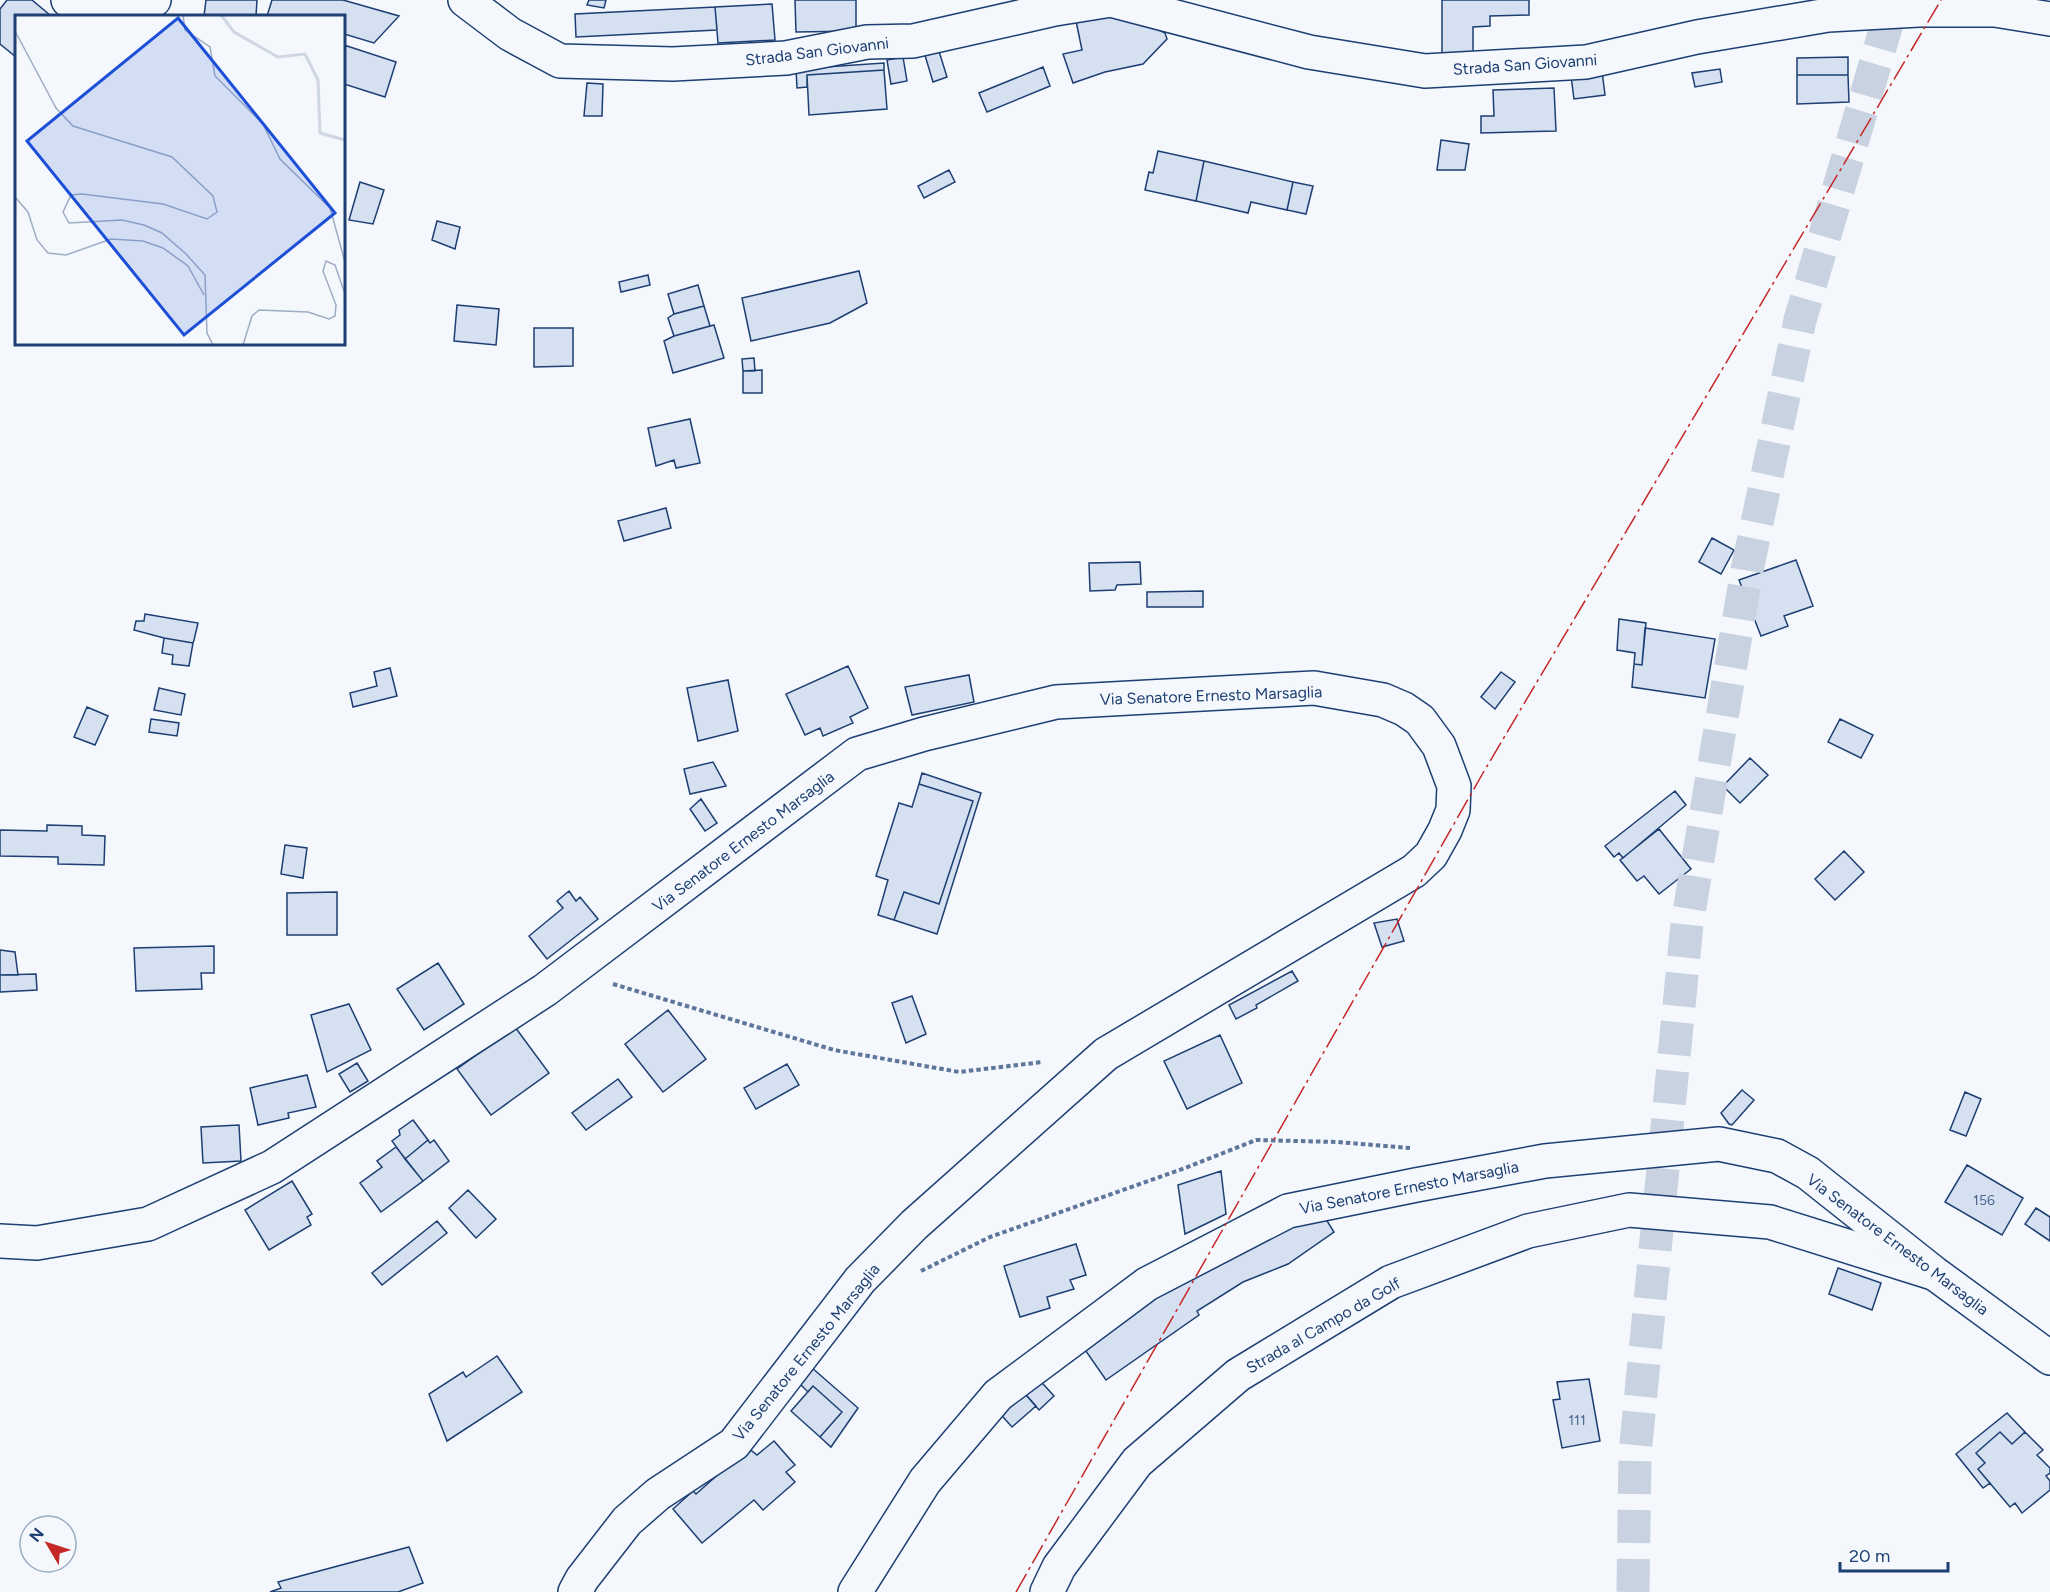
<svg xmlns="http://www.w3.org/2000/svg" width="2050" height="1592" font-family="Figtree,sans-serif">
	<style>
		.building { fill: #d5e0f0; stroke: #1d3f73; stroke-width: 1.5 }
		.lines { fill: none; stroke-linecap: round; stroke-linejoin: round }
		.highway-tunnel { stroke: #c9d2e0; stroke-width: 33; stroke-dasharray: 33 16; stroke-linecap: butt }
		.street-casing { stroke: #1d3f73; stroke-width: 36 }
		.secondary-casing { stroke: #1d3f73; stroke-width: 36 }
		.path { stroke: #5e769c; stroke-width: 4; stroke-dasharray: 4.5 3; stroke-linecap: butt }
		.street { stroke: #f4f7fb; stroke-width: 33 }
		.secondary { stroke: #f4f7fb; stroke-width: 33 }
		.power { stroke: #c62828; stroke-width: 1.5; stroke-dasharray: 21 4.5 3 4.5; stroke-linecap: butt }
		.labels { text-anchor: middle; stroke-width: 4.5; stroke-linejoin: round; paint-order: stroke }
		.number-label { font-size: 14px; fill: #4b6792 }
		.street-label { font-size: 16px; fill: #1d3f73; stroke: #f4f7fb }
		.inset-river { fill: none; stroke: #cfd7e4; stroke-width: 3 }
		.inset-road { fill: none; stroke: #9eadc5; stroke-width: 1.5 }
		.view { fill: #1d4ed8; fill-opacity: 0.15; stroke: #1d4ed8; stroke-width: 3 }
		.inset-edge { fill: none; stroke: #1d3f73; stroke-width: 3 }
	</style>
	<rect width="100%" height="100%" fill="#f4f7fb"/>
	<path class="building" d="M7,0h25l19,16h-35v41l-16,-13v-35z
		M206,0h51l-1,16h-52z
		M272,0h71l56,16 -25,27 -30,-9v-18h-77z
		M589,0h17l-2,8 -17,-3z
		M795,0h61v31l-60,1z
		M1442,0h87v15l-39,1v10l-17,1v25l-31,1z
		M772,4l3,36 -57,3 -3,-36z
		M715,7l2,23 -141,7 -1,-23z
		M1126,13l39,20 2,6 -24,25 -38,8 -32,11 -10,-29 19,-4 -6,-29z
		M344,45l52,17 -11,35 -41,-13z
		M938,48l9,29 -14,5 -9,-30z
		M903,57l4,24 -16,3 -4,-24z
		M1848,57v18h-51v-17z
		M884,63v7l-77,5v12l-10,1 -1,-19z
		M1043,67l7,19 -63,26 -8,-19z
		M1720,69l2,13 -27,5 -3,-14z
		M884,70l3,39 -78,6 -2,-40z
		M1602,71l3,24 -31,4 -3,-23z
		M1797,75h51l1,27 -52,2z
		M587,83l16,1 -1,32h-18z
		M1554,88l2,43 -75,2v-17h13l-1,-26z
		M1441,140l28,4 -4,26h-28z
		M1158,151l46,10 -8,40 -51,-11 4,-18 4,1z
		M1204,161l89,21 -6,28 -36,-8 -3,11 -52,-12z
		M949,170l6,12 -31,16 -6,-12z
		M360,182l24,8 -11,34 -24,-4z
		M1293,182l20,4 -7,28 -19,-4z
		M437,221l23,6 -5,22 -23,-9z
		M859,271l8,32 -37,20 -79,18 -9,-43z
		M648,275l2,10 -29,7 -2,-10z
		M698,285l6,21 -30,8 -6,-20z
		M457,305l42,4 -3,36 -42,-4z
		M704,306l6,20 -36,10 -6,-18 6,-4z
		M714,325l10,33 -51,15 -9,-32 10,-5z
		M534,328h39v38l-39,1z
		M754,358l1,13h-12l-1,-12z
		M762,370v23h-19v-22z
		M690,419l10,44 -24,5 -2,-8 -18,6 -8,-38z
		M666,508l5,20 -47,13 -6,-20z
		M1712,538l22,12 -13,24 -22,-12z
		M1796,560l17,46 -29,10 4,10 -27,10 -22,-56z
		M1140,562l1,22 -24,1 -2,5 -25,1 -1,-28z
		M1203,591v16h-56v-15z
		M145,614l53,9 -4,17 -1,3 -29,-5 -30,-8 2,-9h8z
		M1619,619l27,4 -4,42 -8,-1 1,-11 -18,-3z
		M1645,628l70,11 -10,59 -73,-11 2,-23 8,1z
		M164,638l29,5 -4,23 -17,-2 1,-9 -11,-2z
		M848,666l20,42 -18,9 3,6 -30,13 -3,-8 -15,7 -19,-41z
		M390,668l7,28 -44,11 -3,-14 27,-7 -3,-14z
		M1501,672l14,10 -20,27 -14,-12z
		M969,675l5,27 -62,13 -7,-28z
		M728,680l10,51 -40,10 -11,-53z
		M159,688l26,6 -4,21 -27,-5z
		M87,707l21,9 -13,29 -21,-8z
		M151,719l28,4 -2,13 -28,-4z
		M1840,719l33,16 -12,23 -33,-16z
		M1750,758l18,17 -28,28 -17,-17z
		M713,762l13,24 -36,8 -6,-25z
		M922,773l59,20 -44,141 -43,-14 10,-28 35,12 34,-103 -54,-17z
		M919,784l54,17 -34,103 -35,-12 -10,28 -16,-5 10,-35 -12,-4 23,-73 13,4z
		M1675,791l11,14 -63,53 -4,-5 -5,4 -9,-11z
		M701,799l16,24 -12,8 -15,-22z
		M47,825l35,1v9l23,1 -1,29 -46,-1v-7l-58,-1v-26l47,1z
		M1659,829l32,40 -32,25 -15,-18 -7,5 -17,-21z
		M285,845l22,3 -4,30 -22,-4z
		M1844,851l20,21 -29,28 -20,-21z
		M569,891l7,10 4,-4 18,22 -51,40 -18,-23 34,-28 -6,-7z
		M337,892v43h-50v-42z
		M1397,919l7,22 -22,6 -8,-24z
		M214,946v27h-13l1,16 -66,2 -2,-43z
		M0,950l15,2 3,23h-18z
		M438,963l26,41 -40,26 -27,-41z
		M1292,971l6,10 -42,24 1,3 -21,11 -7,-14z
		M36,974l1,16 -37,2v-17z
		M912,996l14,38 -20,9 -14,-40z
		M349,1004l22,46 -44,22 -16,-57z
		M668,1010l38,49 -43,33 -38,-48z
		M515,1027l34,46 -58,42 -34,-46z
		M1220,1035l22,48 -55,26 -23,-48z
		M357,1063l11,18 -18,11 -11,-18z
		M787,1064l12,21 -43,24 -12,-21z
		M307,1075l9,32 -28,6 1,5 -31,7 -8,-37z
		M618,1079l14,18 -46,33 -14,-17z
		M1742,1090l12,10 -22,25 -3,-1 -8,-11z
		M1965,1092l16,7 -15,37 -16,-6z
		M413,1120l15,20 -23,19 -13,-18 8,-6 -1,-5z
		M239,1125l2,36 -38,2 -2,-36z
		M428,1140l2,3 4,-3 15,21 -26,20 -18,-22z
		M396,1147l27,34 -42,31 -21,-29 22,-16 -5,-6z
		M1967,1165l56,33 -21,37 -57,-33z
		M1221,1171l5,43 -41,20 -7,-49z
		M292,1181l20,33 -5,3 4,8 -42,25 -24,-40z
		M468,1190l28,29 -20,19 -27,-30z
		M2036,1208l14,9v24l-25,-17z
		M1324,1216l10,16 -46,32 -45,18 -46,29 2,4 -93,65 -25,-36 130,-86 47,-20z
		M437,1221l10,12 -65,52 -10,-12z
		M1076,1244l10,31 -16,5 4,9 -27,8 3,11 -30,9 -16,-51z
		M1838,1268l43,15 -9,27 -43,-16z
		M497,1356l25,36 -75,49 -18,-47 34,-22 3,5z
		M811,1367l47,41 -27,39 -11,-10 22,-25 -29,-26 -5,6 -11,-11z
		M1034,1374l20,22 -15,14 -20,-23z
		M1589,1379l11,62 -38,7 -9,-48 7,-1 -3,-17z
		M813,1386l29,26 -22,25 -29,-26z
		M1019,1387l17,19 -24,21 -17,-19z
		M2007,1413l18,19 -13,12 -12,-12 -24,21 9,10 -7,6 12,14 -7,5 -27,-34z
		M2000,1432l12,12 13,-12 18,18 -6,5 13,13v5l-4,3 4,5v9l-28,23 -7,-10 -5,4 -32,-38 7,-6 -9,-10z
		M774,1441l21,24 -9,7 9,10 -32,28 -9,-10 -52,43 -29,-34 20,-18 3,3 52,-46 9,7z
		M409,1547l14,36 -25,9h-128l11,-4 -3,-6z"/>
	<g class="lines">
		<path class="highway-tunnel" d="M1633,1592l2,-138 52,-530 60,-354 53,-250 94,-320"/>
		<defs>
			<path id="street" d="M1047,1592l12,-25 78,-105 101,-87 153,-93 137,-51 101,-21 141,12 163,51"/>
			<path id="secondary" d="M68,0l5,4 37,9 44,-13
				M465,0l45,34 50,27 113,3 113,-6 81,-16 46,-1 142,-32 56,-9
				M1111,0l198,52 116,19 161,-9 111,-25 131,-22 91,-5h76l55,9
				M0,1241l37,2 111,-19 124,-57 273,-177 312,-236 67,-20 132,-32 258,-14 69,12 21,9 16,11 19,26 15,40 -1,24 -8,20 -14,25 -17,16 -308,183 -192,171 -54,55 -126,164 -76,50 -31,27 -45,58 -7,13
				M855,1592l70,-111 73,-86 149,-111 141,-73 128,-26 129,-24 174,-17 58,12 31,17 126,100 116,85"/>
		</defs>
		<use href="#street" class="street-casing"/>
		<use href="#secondary" class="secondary-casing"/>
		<path class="path" d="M613,984l221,66 125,22 84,-10
			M921,1271l69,-34 195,-69 71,-28 82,2 72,6"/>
		<use href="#street" class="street"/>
		<use href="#secondary" class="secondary"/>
		<path class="power" d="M1016,1592l467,-819 458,-773"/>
	</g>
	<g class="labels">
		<g class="number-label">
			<text x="1984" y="1205">156</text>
			<text x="1577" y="1425">111</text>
		</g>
		<g class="street-label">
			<text transform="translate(817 51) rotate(-7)" y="6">Strada San Giovanni</text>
			<text transform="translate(1525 64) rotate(-4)" y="6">Strada San Giovanni</text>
			<text transform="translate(1211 695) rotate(-2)" y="6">Via Senatore Ernesto Marsaglia</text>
			<text transform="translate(743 841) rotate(-37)" y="6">Via Senatore Ernesto Marsaglia</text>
			<text transform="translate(1409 1187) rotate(-11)" y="6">Via Senatore Ernesto Marsaglia</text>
			<text transform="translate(1898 1244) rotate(37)" y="6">Via Senatore Ernesto Marsaglia</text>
			<text transform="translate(1323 1325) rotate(-30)" y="6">Strada al Campo da Golf</text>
			<text transform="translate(806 1352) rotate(-51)" y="6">Via Senatore Ernesto Marsaglia</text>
		</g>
	</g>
	<g transform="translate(15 15)">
		<rect width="330" height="330" fill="#f4f7fb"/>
		<path class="inset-river" d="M206,0l13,17 44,25 27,-3 13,26 2,53 25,7"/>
		<path class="inset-road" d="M168,0l2,15 25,17 5,29 48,48 17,35 50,49 15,54M0,16l41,77 17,18 99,31 41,39 4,16 -10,7 -44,-15 -81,-10 -11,1 -8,17 6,11 53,-3 22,5 18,8 24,21 19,21 2,58 6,12M0,182l13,15 9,28 11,13 18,2 45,-16 32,2 20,7 25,18 16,29M228,330l9,-29 7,-6 49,2 21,7 6,-3 1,-11 -13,-34 3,-10 9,4 10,29"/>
		<path class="view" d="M163,3l157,195 -151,122 -157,-194z"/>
		<rect width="330" height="330" class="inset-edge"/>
	</g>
	<g transform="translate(48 1544) rotate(309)"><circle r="28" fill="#f4f7fb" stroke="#9eadc5" stroke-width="1.5"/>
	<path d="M0-4.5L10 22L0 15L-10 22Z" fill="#c62828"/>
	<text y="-9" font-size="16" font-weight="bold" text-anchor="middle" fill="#1d3f73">N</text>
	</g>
	<path d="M1840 1562v9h108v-9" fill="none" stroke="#1d3f73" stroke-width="3"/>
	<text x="1849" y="1562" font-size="18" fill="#1d3f73" stroke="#f4f7fb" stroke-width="4.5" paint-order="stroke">20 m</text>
</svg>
